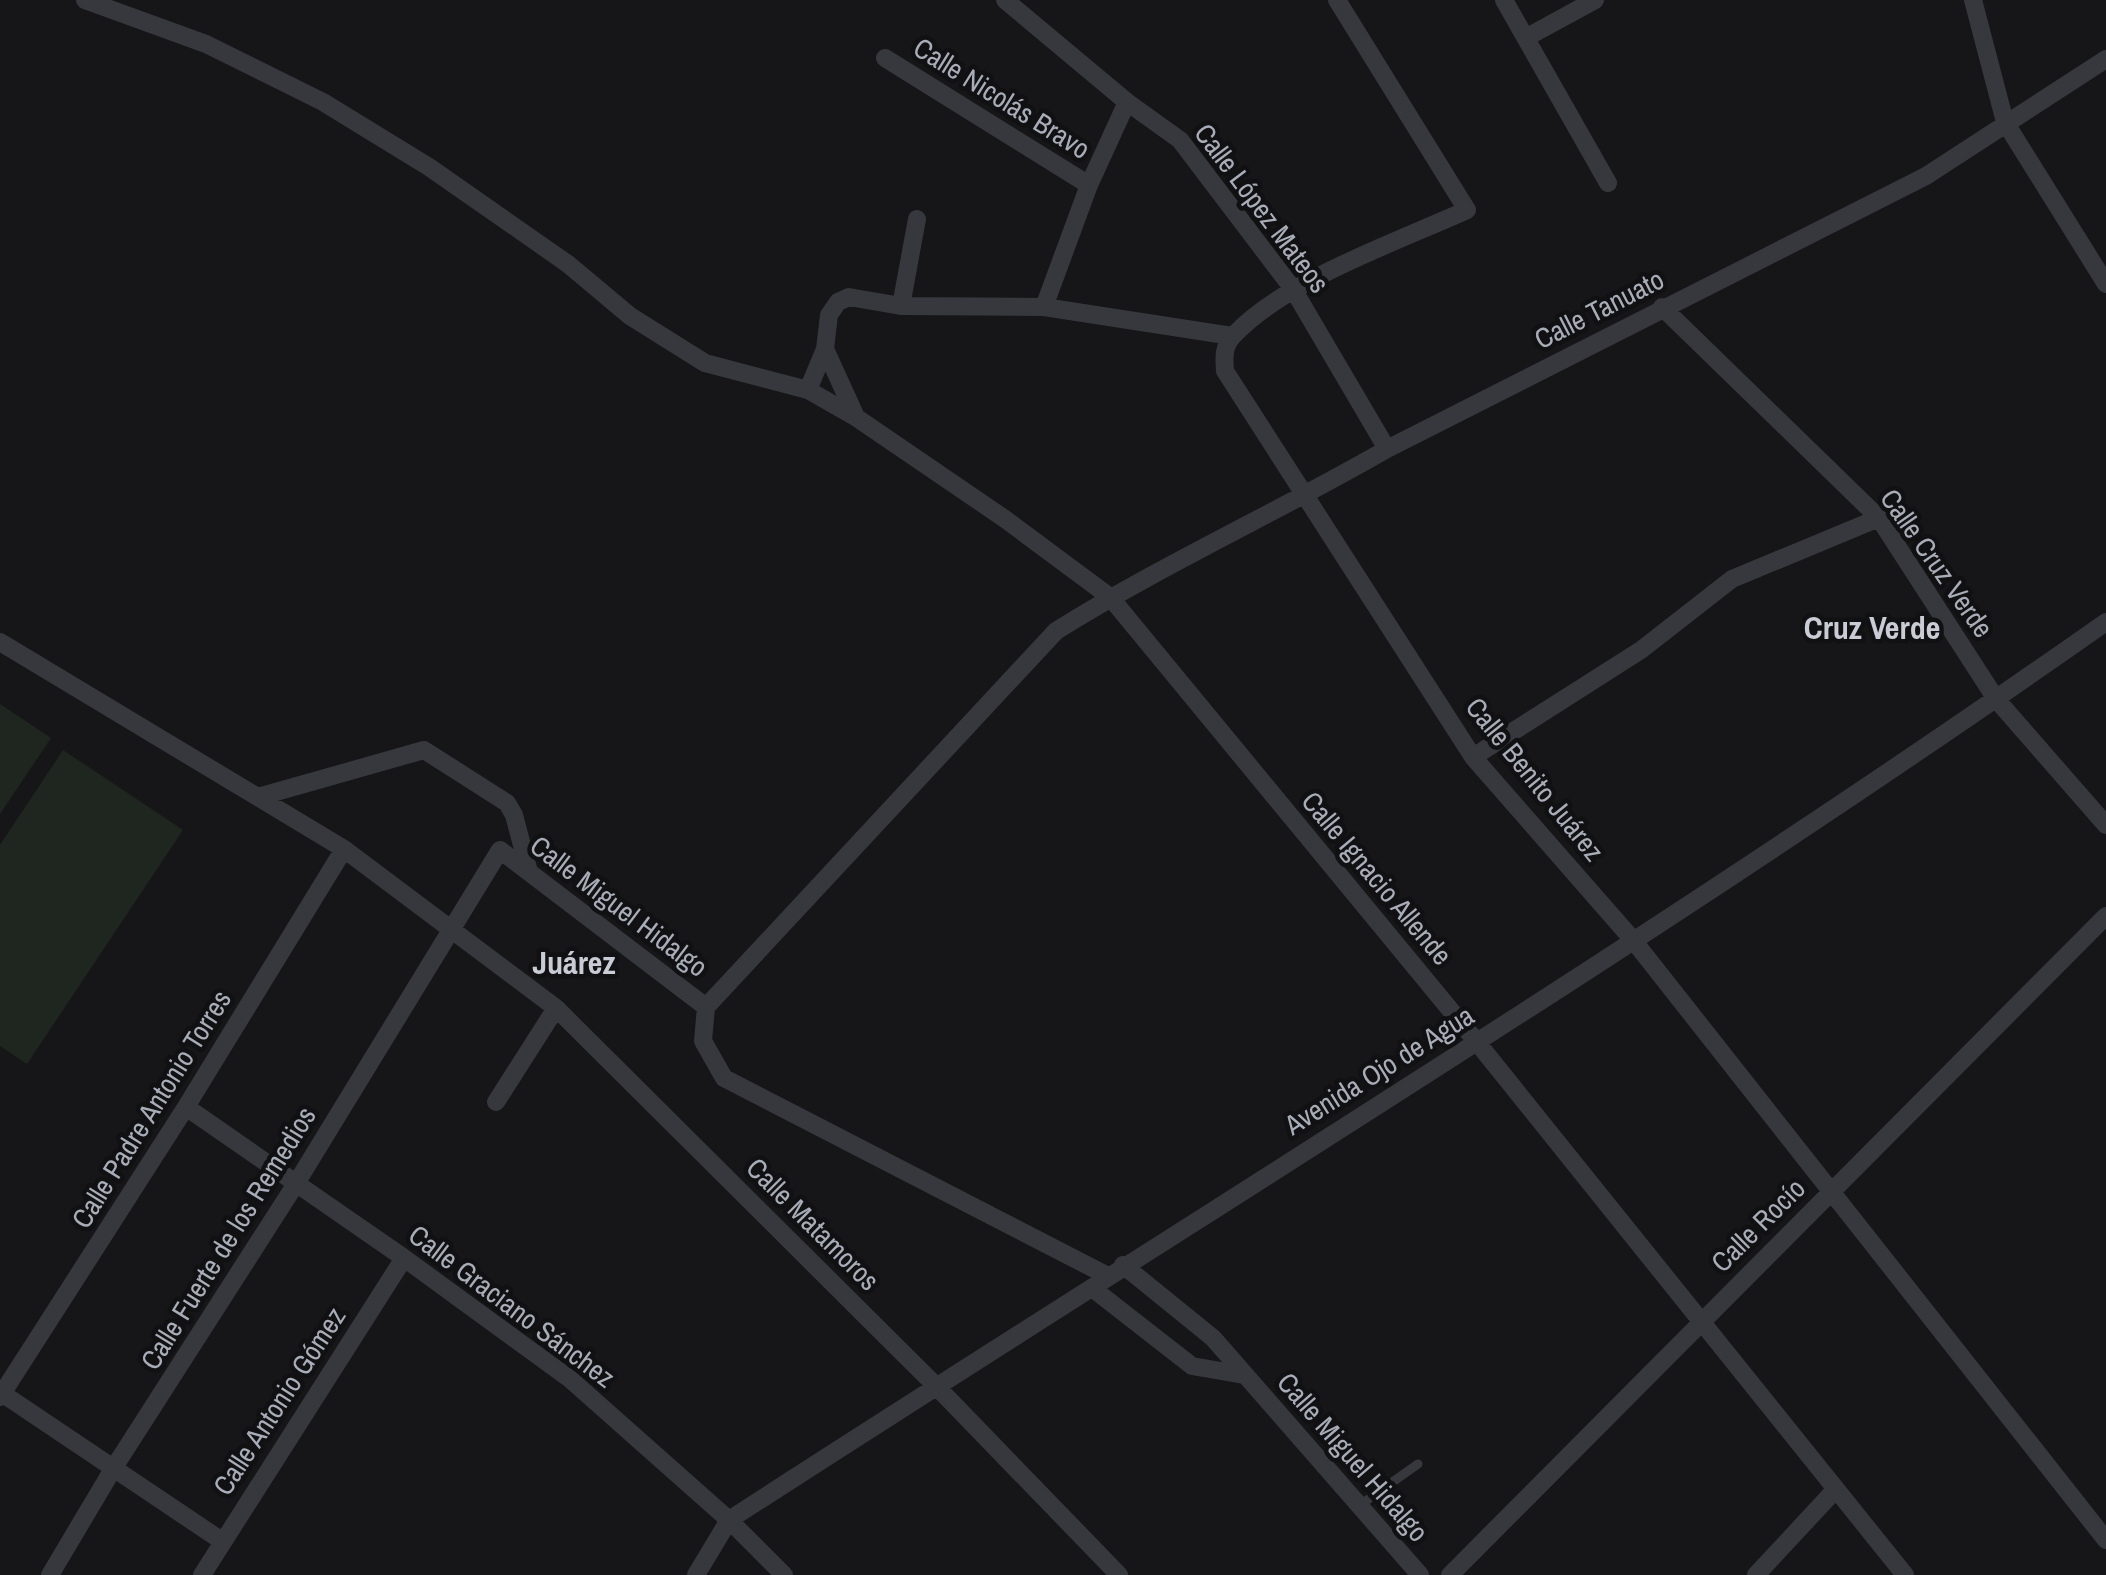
<svg xmlns="http://www.w3.org/2000/svg" width="2106" height="1575" font-family="'Archivo Narrow',sans-serif">
	<style>
		.green { fill: #1e261f }
		.lines { fill: none; stroke-linecap: round; stroke-linejoin: round }
		.lane { stroke: #37383d; stroke-width: 9 }
		.street { stroke: #37383d; stroke-width: 18 }
		.labels { text-anchor: middle; stroke-width: 9; stroke-linejoin: round; paint-order: stroke }
		.street-label { font-size: 28px; fill: #a8adb8; stroke: #111113 }
		.quarter-label { font-size: 32px; font-weight: bold; fill: #c9ccd4; stroke: #111113 }
	</style>
	<rect width="100%" height="100%" fill="#161618"/>
	<path class="green" d="M0,704l51,34 -51,76z
		M63,750l120,80 -156,234 -27,-18v-201z"/>
	<g class="lines">
		<path class="lane" d="M1360,1505l58,-41"/>
		<path class="street" d="M85,0l121,44 117,58 106,65 139,97 62,52 75,47 103,27 49,28 148,101 105,78 366,444 429,534
			M1005,0l122,102 53,38 113,149 94,160
			M1337,0l130,210c-68,31 -183,71 -233,125 -11,11 -10,22 -9,36l248,386 160,183 473,600
			M1504,0l104,183
			M1973,0l32,122 101,162
			M1527,37l68,-37
			M885,58l204,127
			M901,306l16,-87
			M1044,307l45,-122 38,-83
			M1662,307l217,211 117,181 110,126
			M825,349l31,68
			M808,390l17,-41 4,-34 9,-13 11,-5 52,9 143,1 188,29
			M0,642l344,207 212,159 380,378 183,189
			M1473,757l168,-107 91,-71 147,-61
			M258,797l166,-47 83,53 7,12 15,57
			M706,1007l350,-376c107,-67 222,-119 331,-182l539,-273 180,-117
			M496,1102l60,-94
			M186,1107l218,151 166,121 159,141 55,55
			M1123,1265l90,73 207,237
			M1092,1288l100,78 52,9
			M0,1392l222,149
			M0,1397l186,-290 158,-258
			M50,1575l63,-106 184,-287 203,-332 206,157 -3,34 21,37 384,198
			M202,1575l202,-317
			M696,1575l33,-55c460,-298 929,-583 1377,-898
			M1450,1575l656,-659
			M1756,1575l80,-86"/>
	</g>
	<g class="labels">
		<g class="street-label">
			<text transform="translate(1002 98) rotate(32)" y="10">Calle Nicolás Bravo</text>
			<text transform="translate(1262 208) rotate(53)" y="10">Calle López Mateos</text>
			<text transform="translate(1599 309) rotate(-27)" y="10">Calle Tanuato</text>
			<text transform="translate(1937 563) rotate(55)" y="10">Calle Cruz Verde</text>
			<text transform="translate(1535 779) rotate(51)" y="10">Calle Benito Juárez</text>
			<text transform="translate(1377 878) rotate(50)" y="10">Calle Ignacio Allende</text>
			<text transform="translate(619 906) rotate(37)" y="10">Calle Miguel Hidalgo</text>
			<text transform="translate(1379 1070) rotate(-32)" y="10">Avenida Ojo de Agua</text>
			<text transform="translate(151 1109) rotate(-58)" y="10">Calle Padre Antonio Torres</text>
			<text transform="translate(813 1224) rotate(45)" y="10">Calle Matamoros</text>
			<text transform="translate(1758 1225) rotate(-45)" y="10">Calle Rocío</text>
			<text transform="translate(228 1238) rotate(-58)" y="10">Calle Fuerte de los Remedios</text>
			<text transform="translate(512 1306) rotate(37)" y="10">Calle Graciano Sánchez</text>
			<text transform="translate(279 1401) rotate(-57)" y="10">Calle Antonio Gómez</text>
			<text transform="translate(1353 1457) rotate(49)" y="10">Calle Miguel Hidalgo</text>
		</g>
		<g class="quarter-label">
			<text x="1872" y="639">Cruz Verde</text>
			<text x="574" y="974">Juárez</text>
		</g>
	</g>
</svg>
